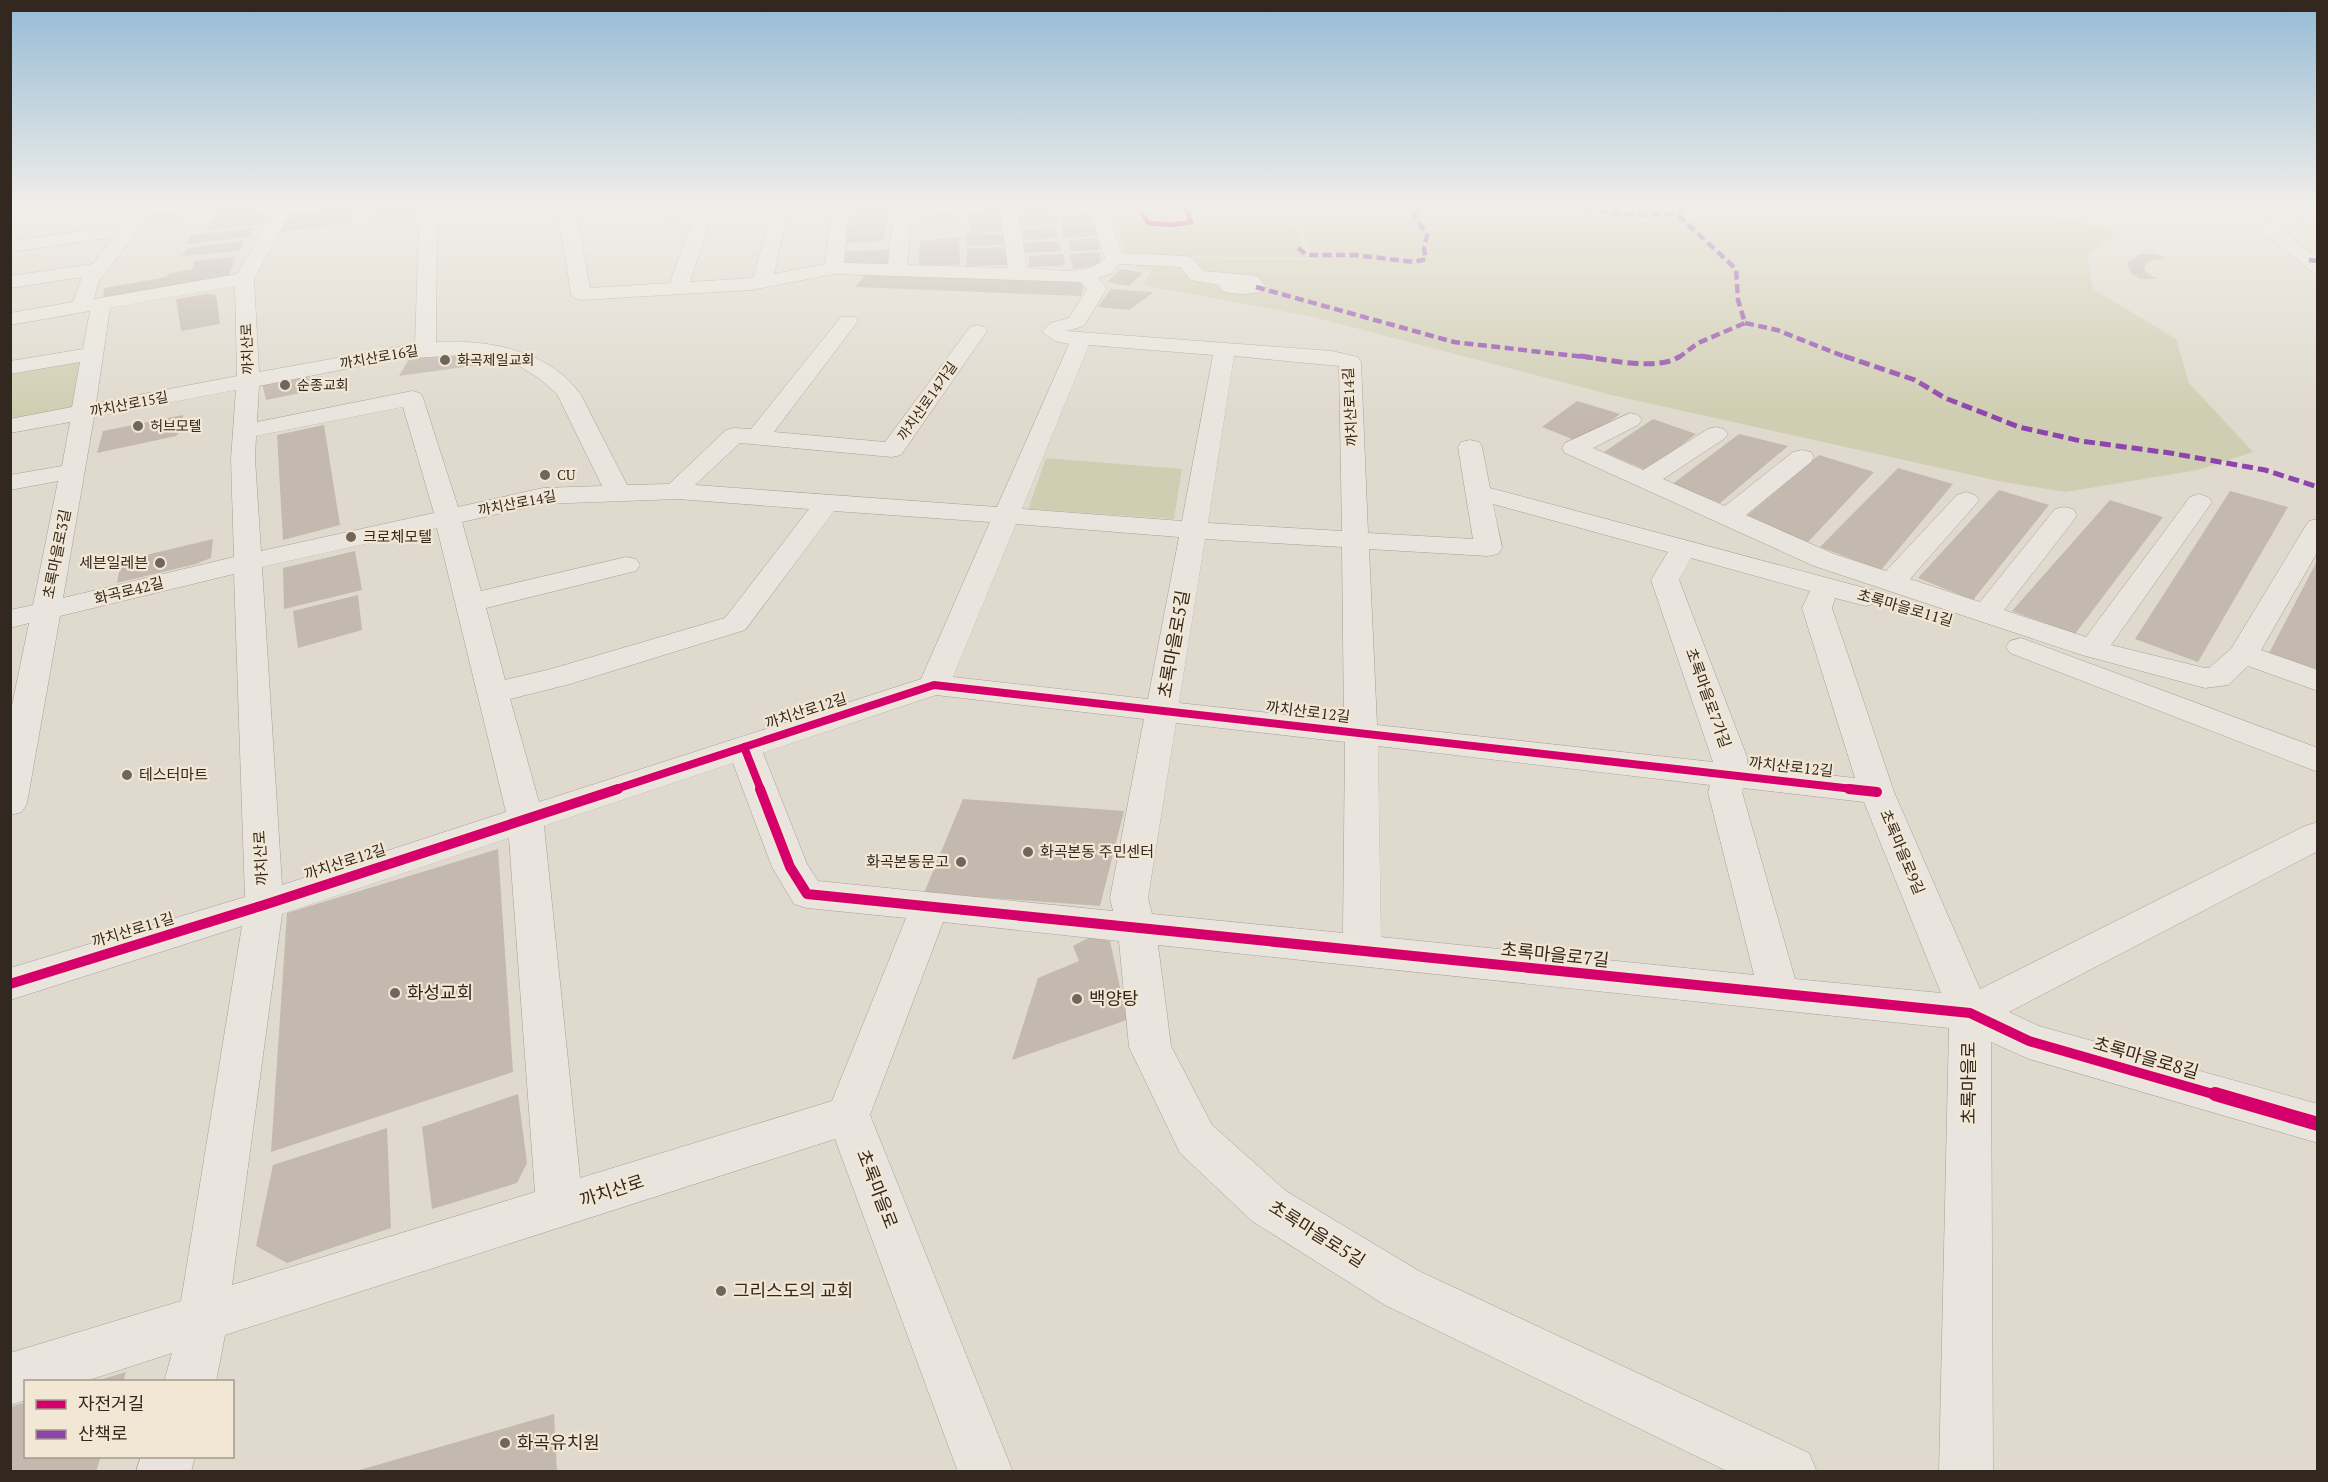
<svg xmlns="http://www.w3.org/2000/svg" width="2328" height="1482" font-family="'PT Serif','Noto Sans KR',serif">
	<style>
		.green { fill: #d0ceb2 }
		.building { fill: #c3b9af }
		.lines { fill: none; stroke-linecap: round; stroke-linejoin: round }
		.minor-casing { stroke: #a69f96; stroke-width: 1 }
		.minor { fill: #e9e5de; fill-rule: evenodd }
		.quiet-far1 { stroke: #8e44ad; stroke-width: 4.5; stroke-dasharray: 9 4.5; stroke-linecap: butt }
		.quiet { stroke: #8e44ad; stroke-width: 5; stroke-dasharray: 11 5; stroke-linecap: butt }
		.cycleway-far3-casing { stroke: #f1e7d4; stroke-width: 8 }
		.cycleway-far2-casing { stroke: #f1e7d4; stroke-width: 12 }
		.cycleway-far1-casing { stroke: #f1e7d4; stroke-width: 14 }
		.cycleway-casing { stroke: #f1e7d4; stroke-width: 17 }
		.cycleway-far3 { stroke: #d6006c; stroke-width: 5 }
		.cycleway-far2 { stroke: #d6006c; stroke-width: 8 }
		.cycleway-far1 { stroke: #d6006c; stroke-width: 10 }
		.cycleway { stroke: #d6006c; stroke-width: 14 }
		.poi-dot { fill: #70665d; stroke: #f1e7d4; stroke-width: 2 }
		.labels { text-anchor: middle; stroke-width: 4.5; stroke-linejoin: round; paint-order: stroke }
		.far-street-label { font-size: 14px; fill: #332820; stroke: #f1e7d4 }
		.far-poi-label { font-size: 14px; fill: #332820; stroke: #f1e7d4; text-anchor: start }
		.poi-label { font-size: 15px; fill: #332820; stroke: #f1e7d4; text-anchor: start }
		.street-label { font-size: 15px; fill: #332820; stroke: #f1e7d4 }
		.near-street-label { font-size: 18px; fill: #332820; stroke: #f1e7d4 }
		.near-poi-label { font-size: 18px; fill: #332820; stroke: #f1e7d4; text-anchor: start }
	</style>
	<rect width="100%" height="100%" fill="#e0dace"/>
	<path class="green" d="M1110,206h175l23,52 -180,-2z
		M1293,206h760l-5,9 70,17 -31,23 6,34 83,50 13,44 64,69 -55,18 -132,22 -63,-10 -391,-87 -303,-79 -166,-31 9,-14 -25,-9 6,-4 181,2z
		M81,360l-9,48 -61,12v-47z
		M1046,458l136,11 -8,50 -146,-10z"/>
	<path class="building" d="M171,206h67l31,5 -8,14 -54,5 11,-16z
		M355,206l-4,17 -72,9 14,-22z
		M371,206h52l-3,10 -51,6z
		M468,206h10v5l-32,4 -3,-5z
		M919,206h38v3l-37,1z
		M1016,206h37l5,18 -38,2z
		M1058,206h26l-1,5 -25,1z
		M852,209h36l-4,32 -39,2z
		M998,209l5,22 -32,2 -5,-23z
		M185,211l-6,7 -33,3 4,-7z
		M959,211l-2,9 -37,2 1,-9z
		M1087,212l5,4 -3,8 -25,1 -5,-12z
		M1095,225l2,11 -32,2 -4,-11z
		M256,227l-7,10 -63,7 5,-9z
		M1056,228l1,10 -34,2 2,-11z
		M966,234h37l2,11 -39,1z
		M959,237l1,28 -41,1 1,-25z
		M1097,238l3,12 -29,1 -2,-11z
		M244,241l-5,10 -57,5 5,-8z
		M1059,241l2,10 -37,2 -4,-10z
		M1005,247l3,18 -42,1 1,-18z
		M891,250l2,14h-48l1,-13z
		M1100,252l1,14 -28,3 -3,-15z
		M1063,254l2,9 -3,3 -33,1v-11z
		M2140,254h16l9,4 -17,3 -2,3 -2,5 3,4 10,6h-17l-8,-5 -5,-11z
		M235,257l-7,23 -125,20 1,-12 63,-11 1,-3 25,-5 1,-8z
		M1121,269l22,4 -14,13 -22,-4z
		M867,272l217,10 -3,14 -226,-9z
		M1111,289l43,3 -25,18 -31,-3z
		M207,294l9,1 4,29 -39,7 -5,-32z
		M412,354l73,1 -7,10 -79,11z
		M308,373v5l14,-2 3,12 -59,12 -4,-17z
		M1577,401l43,13 -38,29 -40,-16z
		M183,415l-1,14 -6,7 -79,17 6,-22z
		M1653,419l43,15 -48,37 -44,-19z
		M324,425l16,100 -57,15 -6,-105z
		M1739,434l49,12 -68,57 -49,-18z
		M1819,455l55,17 -66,70 -63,-25z
		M1898,468l55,16 -72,86 -61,-23z
		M1999,490l50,15 -76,95 -55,-22z
		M2230,491l58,16 -90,155 -63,-23z
		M2110,500l53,17 -88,117 -63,-23z
		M213,539l-2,19 -15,6 -79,19 4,-22z
		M355,551l7,39 -78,19 -1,-41z
		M2318,559v112l-50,-16z
		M358,595l4,35 -64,18 -5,-37z
		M963,799l161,12 -24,95 -176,-13z
		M498,849l15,223 -242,80 16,-239z
		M1090,937l20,4 17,79 -115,40 26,-82 41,-17 -6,-15z
		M518,1094l9,69 -10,20 -85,26 -10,-82z
		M387,1128l4,100 -104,35 -31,-17 17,-81z
		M126,1372l-3,10h-27v-1z
		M26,1402v54h75l-5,16h-86v-65z
		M554,1414l3,58h-201v-1z"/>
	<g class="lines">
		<defs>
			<path id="minor" d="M10,206h45l-3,4 -42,6z
				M139,206h18l-58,75 -5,18 143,-25 37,-62 -9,-2 -3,-4h63l-3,4 -31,3 -37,66 5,93 156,-28 4,-120 4,-18h18l-4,18 -1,118c51,-3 114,8 145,53l46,90 42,-1 57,-54 8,-2 17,1 90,-112h14l3,4 -84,111 111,10 85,-115 7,-2 7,2 3,4 -86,124 -9,2 -152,-14 -45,42 302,22 72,-163 -14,-3 -13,-9 8,-9 19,-5 18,-29 -7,-7 -246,-8 -83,16 -170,10 -7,-2 -3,-4 -14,-88h18l15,82 80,-5 22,-62 -27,-5 -7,-10h18l32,7 3,4 -21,65 63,-4 21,-72h20l-6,5 -14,63 51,-10 7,-58 17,1 -5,56 44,1 6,-58h18l-5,59 101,3 -9,-62h18l10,62c24,1 60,10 78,-10l-17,-52h18l16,47 63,3 7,2 12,13 54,5 8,11 -3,4c-15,4 -26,4 -41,0l-3,-6 -28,-5 -11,-13 -61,-3 -7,9 -14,5 9,10 -23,38 -18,5 266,20 26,6 3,5 7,171 105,6 -15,-92 3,-5 9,-2 9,2 3,5 8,41 386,103 4,6 -4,6 -10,3 -31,-8 -3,10 62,184 86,197 325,-163 13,-4v29l-309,161 30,14 279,78v39l-289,-84 -38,-17 2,430h-54l10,-444 -791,-83 13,101 41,79 74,66 133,80 390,182 8,19h-88l-344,-167 -133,-84 -72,-68 -51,-106 -10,-106 -176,-19 -73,193 143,357h-55l-123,-333 -610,196 -9,47h-52l8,-29 -89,29h-57v18l-16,5v-52l171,-52 61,-375 -232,74v-32l235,-71 -11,-323 -174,42 -33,187 -5,9 -12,3v-100l19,-92 -19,5v-18l23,-5 25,-124 -48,9v-15l52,-9 8,-44 -60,11v-14l62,-12 8,-45 -70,12v-13l73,-12 7,-38 -80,14v-12l63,-11 9,-25 -72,11v-12l83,-12 21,-27 -104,15v-11l114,-16zM235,286l2,90 -141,27 14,-95zM1089,345l124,10 -31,166 -160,-12zM463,355l38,5 20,7 19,12 17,15 45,92 -59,2 -85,19 -35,-109 -3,-5 -8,-2 -155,31 2,-36 137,-27zM1234,356l105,10 3,165 -134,-8zM236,390l-5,69 3,98 -171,41 31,-181zM403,407l31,106 -173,38 -6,-92 1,-23zM678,499l131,10 -84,109 -174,51 -46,11 -19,-72 150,-37 4,-6 -4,-6 -10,-2 -145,34 -19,-69 81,-18zM1493,504l175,48 -17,28 62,182 -336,-37 -8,-176 119,7 10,-2 4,-6zM834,511l156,11 -69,157 -382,123 -29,-103 60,-15 175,-54zM1016,524l163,13 -31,162 -195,-22zM437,528l69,284 -224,73 -20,-318zM1205,539l137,8 2,174 -165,-18zM1691,558l119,33 -8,17 53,170 -108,-12v-9l-68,-177zM936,695l208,24 -34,179 3,13 -295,-30 -11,-17 -44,-111zM1176,723l169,19 -2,191 -191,-19 -4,-16zM1378,746l332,39 -2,7 46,183 -373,-38zM733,763l39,104 22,37 13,4 99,10 -74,183 -252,77 -36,-352zM1743,788l121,14 77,191 -146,-14 -53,-187zM509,838l26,354 -303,93 50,-371z
				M2292,206h21l-32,23 37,29v15l-7,-2 -51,-42z
				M1630,413l8,2 4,5 -4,5 -45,23 50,22 65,-41 8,-2 8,2 4,5 -4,5 -61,40 62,27 68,-54 9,-2 9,2 3,5 -3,5 -65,53 88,39 52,17 71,-76 9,-3 9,3 4,5 -4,5 -65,74 70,23 75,-93 9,-2 9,2 4,6 -4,6 -69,89 82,27 104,-140 9,-3 9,3 4,5 -101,143 94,23h4l22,-19 74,-122 4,-6 9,-2v32l-57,99 57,20v21l-70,-25 -20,19 -23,3 -123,-33 -268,-89 -249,-113 -3,-5 3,-5z
				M2021,638l297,110v24l-308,-119 -4,-6 4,-6z
				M141,1456h54l-4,16h-55z"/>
		</defs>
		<use href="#minor" class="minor-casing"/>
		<use href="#minor" class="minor"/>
		<path class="quiet-far1" d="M1571,206l61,9 45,-1 59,55 2,31 7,23 -47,20 -20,15
			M1677,214l17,-8
			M1298,248l9,7h48l59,7 12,-3 -2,-10 3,-14 -13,-20 8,-9
			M2309,260l9,1
			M1256,287l198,55 139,16
			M1745,323l32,7 71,28"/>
		<path class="quiet" d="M1580,356c26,3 78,16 100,0
			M1844,356l71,24 30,18 74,29 62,14 89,12 95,17 53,17"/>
		<defs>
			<path id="cycleway-far3" d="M1138,206l10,17 23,2 20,-3 -6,-16"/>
			<path id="cycleway-far2" d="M744,747l17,43
				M613,790l321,-105 928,105"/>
			<path id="cycleway-far1" d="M760,789l30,78 17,27 1163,119 59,28 191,55
				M1849,789l28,3
				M10,984l254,-79 354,-116"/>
			<path id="cycleway" d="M2215,1094l103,30"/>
		</defs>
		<use href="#cycleway-far3" class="cycleway-far3-casing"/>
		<use href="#cycleway-far2" class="cycleway-far2-casing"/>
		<use href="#cycleway-far1" class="cycleway-far1-casing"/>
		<use href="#cycleway" class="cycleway-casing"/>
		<use href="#cycleway-far3" class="cycleway-far3"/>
		<use href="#cycleway-far2" class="cycleway-far2"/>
		<use href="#cycleway-far1" class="cycleway-far1"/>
		<use href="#cycleway" class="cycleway"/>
	</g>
	<linearGradient id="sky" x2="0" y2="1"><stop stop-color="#95bbd6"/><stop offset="0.5" stop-color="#f1eee9"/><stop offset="1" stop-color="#f1eee9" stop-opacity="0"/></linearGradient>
	<rect width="2328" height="413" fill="url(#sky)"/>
	<g class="poi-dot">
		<circle cx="445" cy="360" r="6"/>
		<circle cx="285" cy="385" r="6"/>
		<circle cx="138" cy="426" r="6"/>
		<circle cx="545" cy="475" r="6"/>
		<circle cx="351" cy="537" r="6"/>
		<circle cx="160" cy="563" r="6"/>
		<circle cx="127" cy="775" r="6"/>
		<circle cx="1028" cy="852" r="6"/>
		<circle cx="961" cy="862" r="6"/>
		<circle cx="395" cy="993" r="6"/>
		<circle cx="1077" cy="999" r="6"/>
		<circle cx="721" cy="1291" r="6"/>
		<circle cx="505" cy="1443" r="6"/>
	</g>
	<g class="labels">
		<g class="far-street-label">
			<text transform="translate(247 349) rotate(-92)" y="5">까치산로</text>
			<text transform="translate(379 357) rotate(-10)" y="5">까치산로16길</text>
			<text transform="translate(927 401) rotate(-55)" y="5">까치산로14가길</text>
			<text transform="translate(129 404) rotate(-11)" y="5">까치산로15길</text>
			<text transform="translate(1350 407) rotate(-93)" y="5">까치산로14길</text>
			<text transform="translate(517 503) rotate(-11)" y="5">까치산로14길</text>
		</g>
		<g class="far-poi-label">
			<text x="457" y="365">화곡제일교회</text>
			<text x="297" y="390">순종교회</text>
			<text x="150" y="431">허브모텔</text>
			<text x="557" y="480">CU</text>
		</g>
		<g class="poi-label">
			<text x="363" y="542">크로체모텔</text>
			<text x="148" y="568" text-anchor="end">세븐일레븐</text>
			<text x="139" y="780">테스터마트</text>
			<text x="1040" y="857">화곡본동 주민센터</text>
			<text x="949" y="867" text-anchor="end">화곡본동문고</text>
		</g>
		<g class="street-label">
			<text transform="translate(57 554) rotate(-79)" y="5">초록마을로3길</text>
			<text transform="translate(129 591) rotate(-14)" y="5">화곡로42길</text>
			<text transform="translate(1905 608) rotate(16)" y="5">초록마을로11길</text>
			<text transform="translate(1708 698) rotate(70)" y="5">초록마을로7가길</text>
			<text transform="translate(806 711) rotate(-18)" y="5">까치산로12길</text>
			<text transform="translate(1308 712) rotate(7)" y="5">까치산로12길</text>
			<text transform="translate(1791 767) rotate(6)" y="5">까치산로12길</text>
			<text transform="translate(1902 852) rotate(67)" y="5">초록마을로9길</text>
			<text transform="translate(261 858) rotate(-93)" y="5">까치산로</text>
			<text transform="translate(345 862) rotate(-18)" y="5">까치산로12길</text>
			<text transform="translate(133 930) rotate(-17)" y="5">까치산로11길</text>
		</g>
		<g class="near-street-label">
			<text transform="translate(1174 644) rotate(-80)" y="6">초록마을로5길</text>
			<text transform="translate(1555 955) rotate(6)" y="6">초록마을로7길</text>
			<text transform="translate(2146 1058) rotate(16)" y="6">초록마을로8길</text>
			<text transform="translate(1969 1083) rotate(-90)" y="6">초록마을로</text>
			<text transform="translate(877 1189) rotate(69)" y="6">초록마을로</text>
			<text transform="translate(612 1191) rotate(-18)" y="6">까치산로</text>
			<text transform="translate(1317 1234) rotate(32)" y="6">초록마을로5길</text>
		</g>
		<g class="near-poi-label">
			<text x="407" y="999">화성교회</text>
			<text x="1089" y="1005">백양탕</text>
			<text x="733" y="1297">그리스도의 교회</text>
			<text x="517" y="1449">화곡유치원</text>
		</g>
	</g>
	<rect width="2328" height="1482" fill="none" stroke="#332820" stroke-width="24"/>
	<rect x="24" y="1380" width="210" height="78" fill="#f1e7d4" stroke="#a59b8c" stroke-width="1.5"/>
	<rect x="36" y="1400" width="30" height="9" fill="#d6006c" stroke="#a59b8c" stroke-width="1.5"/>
	<text x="78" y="1410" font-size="18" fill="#332820">자전거길</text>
	<rect x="36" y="1430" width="30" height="9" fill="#8e44ad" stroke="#a59b8c" stroke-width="1.5"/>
	<text x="78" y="1440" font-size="18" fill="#332820">산책로</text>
</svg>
